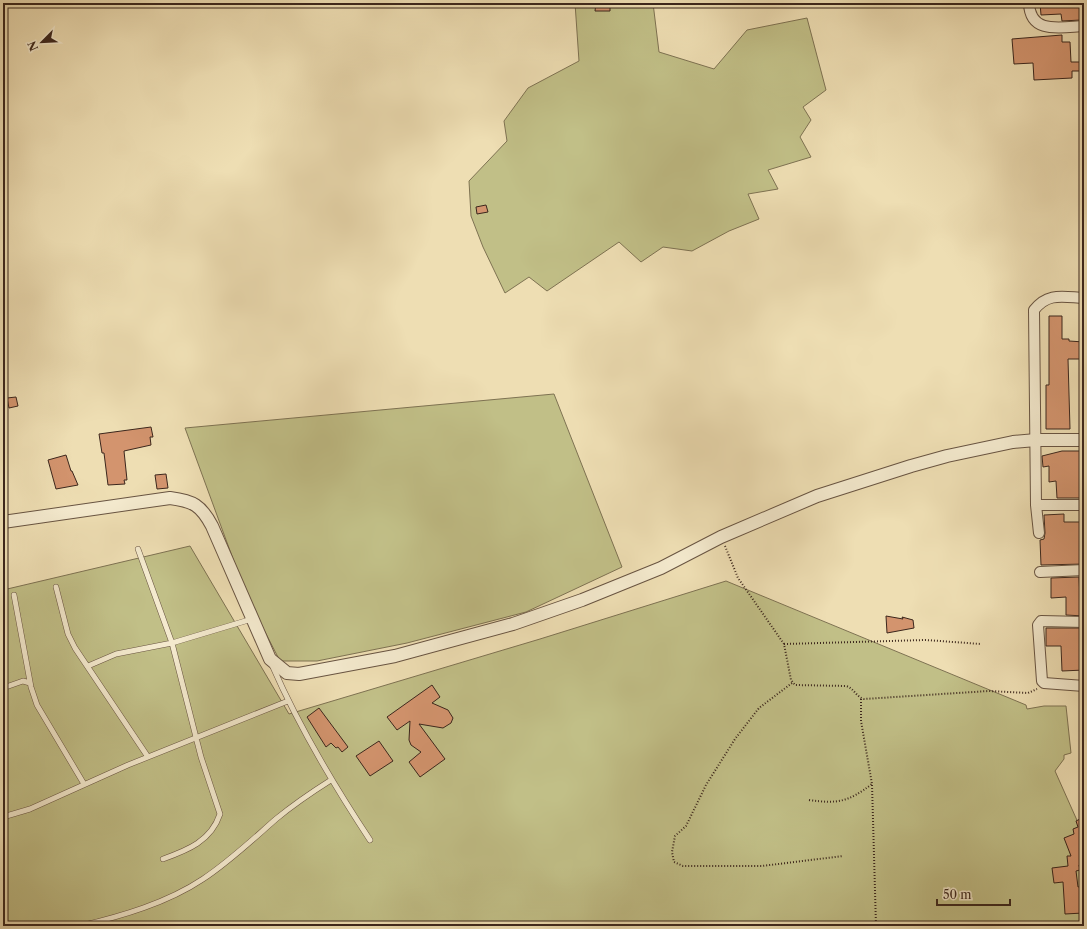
<svg xmlns="http://www.w3.org/2000/svg" width="1087" height="929" font-family="'Libre Caslon Text',serif">
	<style>
		.green { fill: #c1bf87; stroke: #7e7252 }
		.building { fill: #d3946e; stroke: #3b261c }
		.lines { fill: none; stroke-linecap: round; stroke-linejoin: round }
		.service-casing { stroke: #685442; stroke-width: 6 }
		.minor-casing { stroke: #685442; stroke-width: 12 }
		.tertiary-casing { stroke: #685442; stroke-width: 14 }
		.path { stroke: #3b261c; stroke-width: 2; stroke-dasharray: 1 2; stroke-linecap: butt }
		.service { stroke: #f4eace; stroke-width: 5 }
		.minor { stroke: #f4eace; stroke-width: 10 }
		.tertiary { stroke: #f4eace; stroke-width: 12 }
	</style>
	<rect width="100%" height="100%" fill="#eedeb3"/>
	<filter id="stains"><feTurbulence type="fractalNoise" baseFrequency=".005" numOctaves="4"/><feColorMatrix values="0 0 0 0 .2 0 0 0 0 .09 0 0 0 0 .02 0 0 0 .5 -.17"/></filter>
	<radialGradient id="worn" r=".72"><stop offset=".6" stop-color="#630" stop-opacity="0"/><stop offset="1" stop-color="#630" stop-opacity=".3"/></radialGradient>
	<path class="green" d="M575,3h78l6,49 55,17 33,-39 60,-12 19,72 -23,17 8,13 -11,17 11,20 -43,13 10,19 -30,5 11,25 -30,12 -37,20 -29,-4 -22,15 -22,-20 -72,49 -18,-14 -24,16 -22,-46 -12,-31 -2,-35 38,-40 -3,-20 24,-33 51,-27z
		M554,394l68,173 -96,45 -119,31 -90,18h-37l-33,-64 -62,-169z
		M190,546l99,168 251,-75 186,-58 300,124 1,4 17,-3h22l5,47 -7,2v4l-9,12 29,65v90h-1081v-336z"/>
	<path class="building" d="M596,3h14v8h-15z
		M1040,3h40l1,17 -19,1 -1,-7 -20,1z
		M1062,35v7h8l1,20h13v9h-12v7l-38,2 -1,-17 -19,1 -2,-25z
		M486,205l2,7 -11,2 -1,-7z
		M1049,316h13v23h7v2l15,1 -1,17h-15l2,70h-24v-44h3z
		M16,397l2,9 -9,2 -2,-10z
		M151,427l2,10h-3l1,8 -27,6 3,29h-3l1,4 -17,1 -4,-32h-2l-3,-19z
		M1062,451h22v47h-27l-1,-17 -7,1v-16l-6,1 -1,-11z
		M66,455l5,16h1l6,14 -22,4 -8,-29z
		M166,474l2,14 -11,1 -2,-14z
		M1064,514v8h20v42l-43,1 -1,-25 4,-1 1,-6 -1,-18z
		M1079,577l1,21h4v18l-18,-1v-18l-15,1v-20z
		M886,616l17,3 -1,-2 11,3 1,8 -27,5z
		M1046,628h38v42l-22,1 -1,-25h-15z
		M432,685l8,12 -8,6 16,7 5,8 -2,5 -8,5 -24,-4 26,35 -25,18 -11,-15 12,-10 -10,-7 -2,-5 1,-19 -13,9 -10,-13z
		M319,708l29,39 -6,5 -4,-5 -2,1 -5,-5 -5,4 -19,-30z
		M379,741l14,20 -23,15 -14,-20z
		M1084,817v47l-5,1 1,5 -4,1 2,16 6,-1 -1,27 -18,1 -2,-32 -9,1 -2,-15 16,-2 -1,-10h4l-7,-18 10,-4 -1,-5 5,-2 -2,-6z"/>
	<g class="lines">
		<defs>
			<path id="service" d="M138,549l34,94 29,114 19,57c-9,27 -32,36 -57,45
				M56,587l12,47 7,14 73,109
				M14,595l17,92 6,18 47,79
				M272,665c27,62 61,119 98,175
				M88,666l28,-12 56,-11 80,-24
				M3,688l20,-7 7,2
				M3,817l27,-8 98,-44 160,-64
				M80,926c42,-10 87,-23 123,-47 26,-17 49,-39 73,-60 17,-14 36,-27 55,-39"/>
			<path id="minor" d="M1029,3c1,32 32,24 55,23
				M1036,505h48
				M1039,533l-3,-28 -2,-195c14,-18 29,-13 50,-12
				M1040,572l44,-2
				M1084,622l-43,-1 -3,4 4,56 2,2 40,3"/>
			<path id="tertiary" d="M3,522l167,-24c23,3 31,7 42,28l58,133 17,14 12,1 96,-18 118,-32 69,-24 79,-32 60,-31 96,-41 94,-30 36,-10 66,-14 23,-2h48"/>
		</defs>
		<use href="#service" class="service-casing"/>
		<use href="#minor" class="minor-casing"/>
		<use href="#tertiary" class="tertiary-casing"/>
		<path class="path" d="M725,546l13,32 46,66 7,36 4,5 51,1c8,2 10,11 18,13l125,-8 39,2 9,-4
			M784,644l142,-4 55,4
			M792,683l-33,25 -24,31 -29,46 -20,41 -11,10 -3,16 2,10 9,4h79l81,-10
			M861,699v22l11,63 4,142
			M809,800c29,4 39,2 63,-16"/>
		<use href="#service" class="service"/>
		<use href="#minor" class="minor"/>
		<use href="#tertiary" class="tertiary"/>
	</g>
	<rect width="1087" height="929" fill="none" stroke="#eedeb3" stroke-width="16"/>
	<rect x="4" y="4" width="1079" height="921" fill="none" stroke="#3b261c" stroke-width="2"/>
	<rect x="8" y="8" width="1071" height="913" fill="none" stroke="#3b261c"/>
	<g transform="translate(42 42) rotate(246)" stroke="#f4eace" stroke-width="3" paint-order="stroke">
	<path d="M0-3L7 15L0 10L-7 15Z" fill="#3b261c"/>
	<text y="-6" font-size="11" font-weight="bold" text-anchor="middle" fill="#3b261c">N</text>
	</g>
	<path d="M937 899v6h73v-6" fill="none" stroke="#3b261c" stroke-width="2"/>
	<text x="943" y="899" font-size="12" fill="#3b261c" stroke="#f4eace" stroke-width="3" paint-order="stroke">50 m</text>
	<rect width="100%" height="100%" filter="url(#stains)"/>
	<rect width="100%" height="100%" fill="url(#worn)"/>
</svg>
